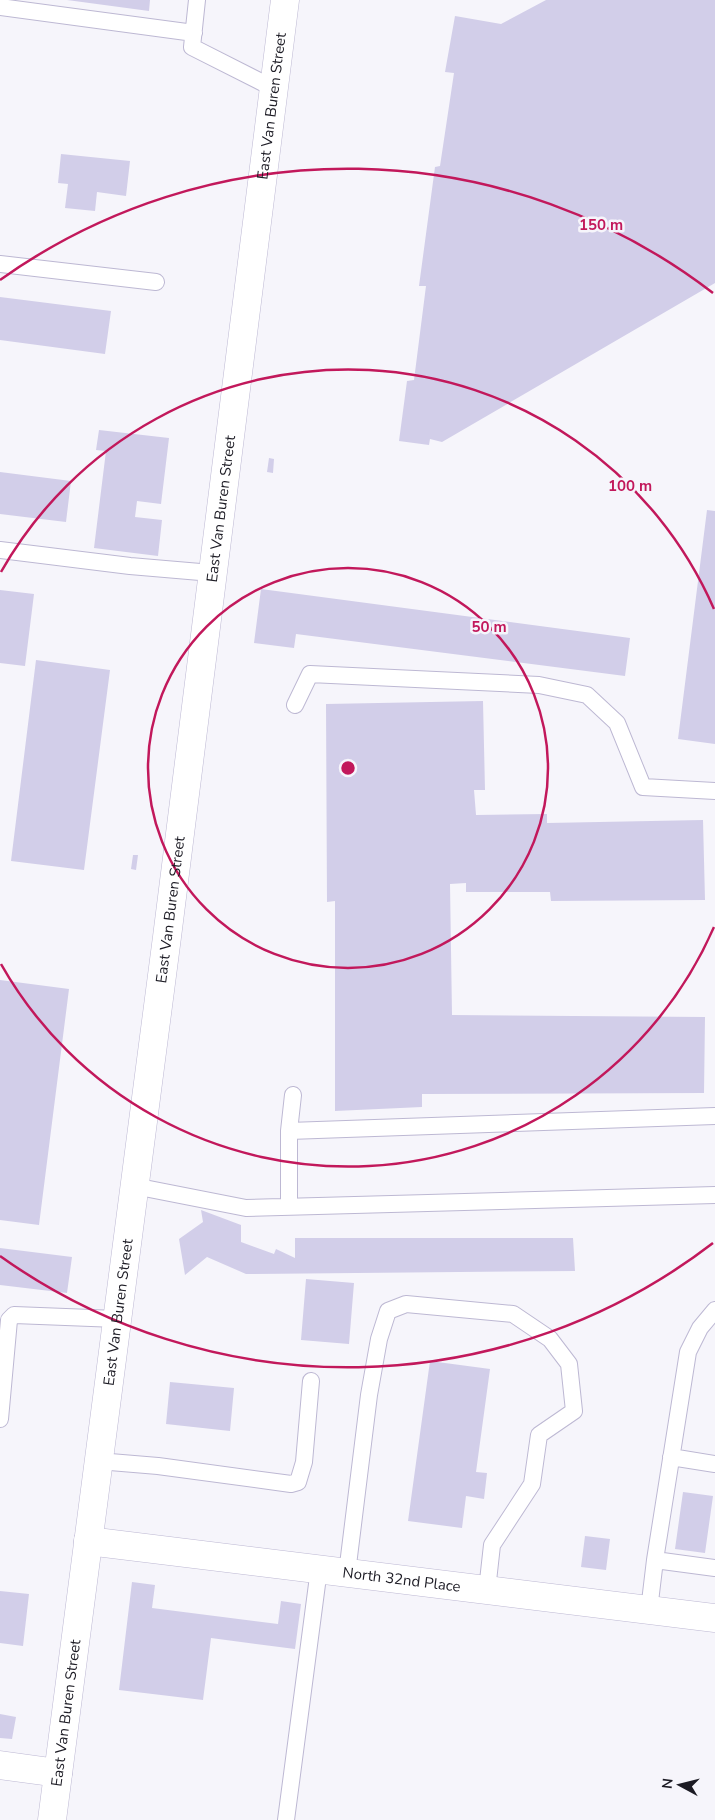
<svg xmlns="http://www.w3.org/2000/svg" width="715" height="1820" font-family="'Nunito Sans',sans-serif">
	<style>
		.building { fill: #d2cee9 }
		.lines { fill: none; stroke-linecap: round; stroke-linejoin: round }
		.lane-casing { stroke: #bdb8d3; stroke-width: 18 }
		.street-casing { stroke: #bdb8d3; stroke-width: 29 }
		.primary-casing { stroke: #bdb8d3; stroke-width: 29 }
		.lane { stroke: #fff; stroke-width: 16 }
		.street { stroke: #fff; stroke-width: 28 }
		.primary { stroke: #fff; stroke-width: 28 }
		.ring { fill: none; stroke: #c2185b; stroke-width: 2.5 }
		.labels { text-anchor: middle; stroke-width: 5; stroke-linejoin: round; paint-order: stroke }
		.street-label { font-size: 15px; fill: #1c1b24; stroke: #f6f5fb }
		.centre { fill: #c2185b; stroke: #f6f5fb; stroke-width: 2.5 }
		.ring-label { font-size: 15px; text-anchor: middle; font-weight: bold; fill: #c2185b; stroke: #f6f5fb; stroke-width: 5; stroke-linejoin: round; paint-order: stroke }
	</style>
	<rect width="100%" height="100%" fill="#f6f5fb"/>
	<path class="building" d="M67,0h83l-1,11z
		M546,0h169v283l-273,159 -12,-3 -1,6 -30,-4 8,-60 7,-1 12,-94h-7l16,-119 5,-1 14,-93 -9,-1 10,-56 46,8z
		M61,154l69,7 -4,35 -29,-4 -2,19 -30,-3 3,-24 -10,-1z
		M0,297l111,14 -6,43 -105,-14z
		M99,430l70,8 -8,66 -24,-3 -2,16 27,3 -4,36 -64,-8 12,-97 -10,-1z
		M269,458l5,1 -1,14 -6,-1z
		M0,472l71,9 -5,41 -66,-8z
		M707,510l8,1v233l-37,-5z
		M261,589l369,49 -5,38 -329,-42 -2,14 -40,-5z
		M0,590l34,4 -9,72 -25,-3z
		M36,660l74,10 -26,200 -73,-9z
		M483,701l2,89h-11l2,25 71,-1v9l156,-3 2,80 -154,1 -1,-9h-84v-9l-16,1 2,131 253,2 -1,76 -282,1v13l-87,4v-210l-8,1 -1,-198z
		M133,855h5l-2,15 -5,-1z
		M0,980l69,9 -30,236 -39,-5z
		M201,1210l40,15v17l33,12 2,-5 19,9v-20h278l2,33 -329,3 -39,-17 -22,18 -6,-36 24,-17z
		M0,1248l72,9 -5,36 -67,-8z
		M306,1279l48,4 -5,61 -48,-4z
		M430,1361l60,8 -14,103 11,1 -3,26 -18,-3 -4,32 -54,-7z
		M170,1382l64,6 -4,43 -64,-7z
		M683,1492l30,4 -8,57 -30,-4z
		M585,1536l25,3 -4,31 -25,-3z
		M132,1582l23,3 -3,23 126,16 3,-23 20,3 -6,45 -84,-11 -8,62 -84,-10z
		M0,1591l29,3 -6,52 -23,-3z
		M0,1714l16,3 -4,22 -12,-1z"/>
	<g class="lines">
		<defs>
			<path id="lane" d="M197,0l-5,47 81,41
				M0,7l194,26
				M0,264l156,18
				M0,550l130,16 82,7
				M295,705l15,-31 229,11 48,10 30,28 26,64 72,4
				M289,1131l426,-15
				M134,1186l112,22 469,-13
				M289,1207v-76l4,-36
				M0,1419l9,-99 5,-5 103,4
				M671,1457l44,7
				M98,1461l60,5 133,18 7,-2 6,-20 7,-81
				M655,1560l33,-208 12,-24 15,-18
				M347,1573l22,-178 10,-56 9,-28 18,-7 107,10 37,25 19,25 5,47 -35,24 -7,49 -40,61 -5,45
				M649,1610l6,-50 60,8
				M286,1820l33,-251"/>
			<g id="street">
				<path id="s1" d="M88,1541l627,77"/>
				<path d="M0,1765l58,8"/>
			</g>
			<g id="primary">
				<path id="s2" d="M52,1820l115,-883 118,-937"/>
			</g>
		</defs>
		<use href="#lane" class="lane-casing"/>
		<use href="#street" class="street-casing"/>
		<use href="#primary" class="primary-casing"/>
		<use href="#lane" class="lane"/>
		<use href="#street" class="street"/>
		<use href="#primary" class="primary"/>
	</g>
	<g class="ring">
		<circle cx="348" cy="768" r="200"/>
		<path d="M714 927A399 399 0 0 1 1 964M1 572A399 399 0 0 1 714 609"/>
		<path d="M713 1243A599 599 0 0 1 0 1256M0 280A599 599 0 0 1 713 293"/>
	</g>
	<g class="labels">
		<g class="street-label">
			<text dy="5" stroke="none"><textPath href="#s2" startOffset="1728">East Van Buren Street</textPath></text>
			<text dy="5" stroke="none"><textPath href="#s2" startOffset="1322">East Van Buren Street</textPath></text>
			<text dy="5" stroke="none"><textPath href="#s2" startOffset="918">East Van Buren Street</textPath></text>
			<text dy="5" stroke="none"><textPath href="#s2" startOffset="512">East Van Buren Street</textPath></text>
			<text dy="5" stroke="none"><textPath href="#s1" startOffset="316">North 32nd Place</textPath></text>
			<text dy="5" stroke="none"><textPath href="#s2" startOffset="108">East Van Buren Street</textPath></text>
		</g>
	</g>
	<circle cx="348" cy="768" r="8" class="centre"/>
	<g class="ring-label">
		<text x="601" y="230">150 m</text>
		<text x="630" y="491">100 m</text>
		<text x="489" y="632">50 m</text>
	</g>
	<g transform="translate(680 1785) rotate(277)" stroke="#f6f5fb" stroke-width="4" paint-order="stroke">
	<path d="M0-4L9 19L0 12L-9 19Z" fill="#1c1b24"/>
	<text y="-8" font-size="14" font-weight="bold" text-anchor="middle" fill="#1c1b24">N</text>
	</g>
</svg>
